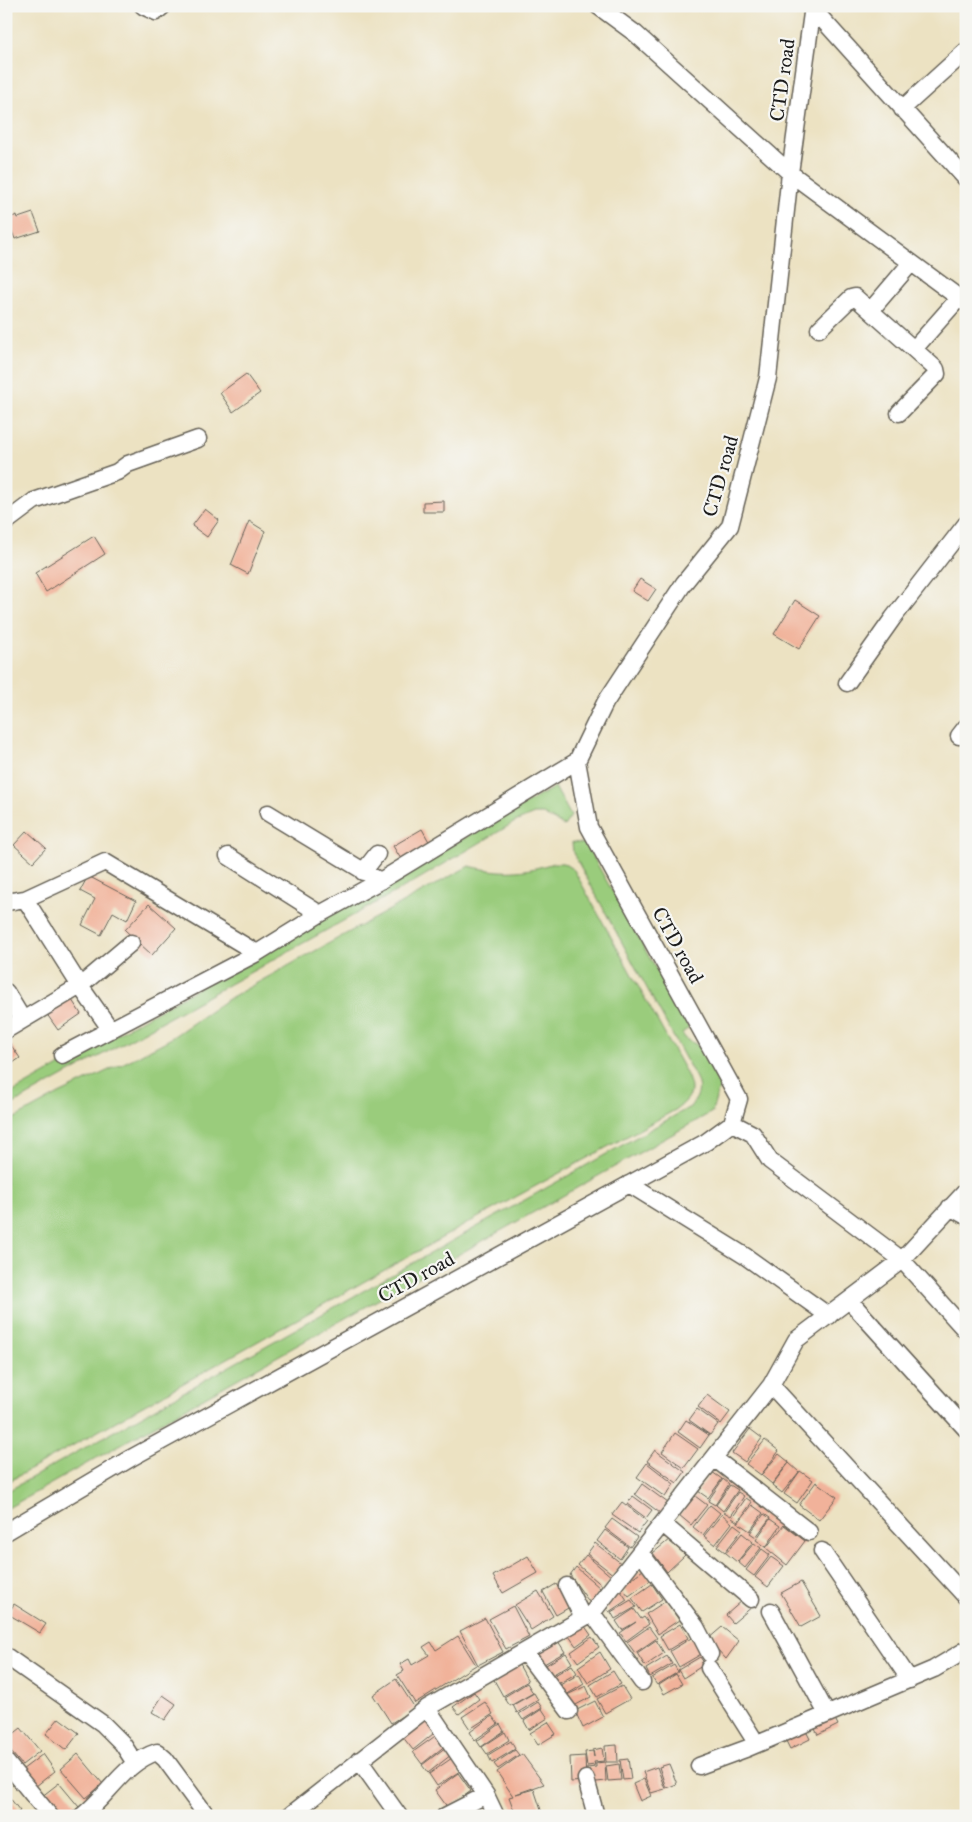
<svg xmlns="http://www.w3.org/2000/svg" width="972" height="1822" font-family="'IM FELL Great Primer',serif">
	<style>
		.green { fill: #9acc7b; stroke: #5b744c }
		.building { fill: #f1b29a }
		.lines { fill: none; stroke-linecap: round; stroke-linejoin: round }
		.minor-casing { stroke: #656156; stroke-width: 19 }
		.minor { stroke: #fff; stroke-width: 16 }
		.labels { text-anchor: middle; stroke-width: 4.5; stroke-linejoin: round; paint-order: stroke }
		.street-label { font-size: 20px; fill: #1c1c1c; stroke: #f6f6f2 }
	</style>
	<rect width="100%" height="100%" fill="#f6f6f2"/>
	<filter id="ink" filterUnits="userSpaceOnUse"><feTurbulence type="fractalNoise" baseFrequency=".02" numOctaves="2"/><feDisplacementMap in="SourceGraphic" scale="10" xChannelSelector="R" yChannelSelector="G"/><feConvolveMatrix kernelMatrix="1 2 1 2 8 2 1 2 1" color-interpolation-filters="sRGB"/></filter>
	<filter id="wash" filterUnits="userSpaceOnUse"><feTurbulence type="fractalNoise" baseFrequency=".0096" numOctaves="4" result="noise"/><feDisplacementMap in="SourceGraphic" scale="20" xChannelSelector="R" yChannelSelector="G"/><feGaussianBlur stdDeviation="1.12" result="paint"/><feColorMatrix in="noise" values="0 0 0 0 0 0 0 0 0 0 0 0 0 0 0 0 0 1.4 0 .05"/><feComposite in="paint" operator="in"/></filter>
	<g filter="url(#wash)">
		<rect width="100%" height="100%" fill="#ece2c2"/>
		<path class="green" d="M555,787l16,29 -7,10 -21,-12h-9l-19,8 -98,58 -411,228v-12z
			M572,842l14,2 103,184 -7,5 3,5 14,8 22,35 -9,31 -706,397v-17l684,-385c9,-11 11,-17 6,-29l-123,-225z
			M554,863h9l11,7 111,201c9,19 9,24 -8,38l-198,108 -473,266v-360l53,-29 71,-34 38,-20 60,-41 241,-133c34,8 52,7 85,-3z"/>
		<g id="blocks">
			<path class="building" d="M33,213l7,18 -25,8 -8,-20 10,-4 1,3z
				M246,374l14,19 -27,19 -13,-19z
				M444,501v11h-21v-10z
				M205,509l14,11 -12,17 -15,-11z
				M249,521l16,10 -17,43 -17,-9z
				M94,536l11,18 -59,38 -11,-19z
				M640,579l16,10 -8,12 -16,-10z
				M795,600l25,16 -21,33 -25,-15z
				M422,829l10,18 -28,17 -11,-18z
				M27,831l19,17 -13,14 -19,-17z
				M88,876l48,25 -9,19 -14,-8 -12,23 -19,-10 13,-26 -15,-8z
				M149,904l27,24 -24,27 -27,-25z
				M70,997l11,17 -23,16 -12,-17z
				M8,1041l12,17 -14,10v-26z
				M707,1395l23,17 -9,12 -23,-17z
				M697,1409l21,15 -8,11 -21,-15z
				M686,1420l23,15 -9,13 -22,-16z
				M750,1429l12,9 -17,24 -13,-9z
				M675,1433l23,16 -14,19 -22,-16z
				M765,1440l14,11 -18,24 -15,-11z
				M655,1450l30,22 -8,11 -30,-22z
				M779,1454l10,8 -17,22 -11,-9z
				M647,1463l27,21 -9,13 -28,-20z
				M789,1463l10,9 -17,21 -10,-8z
				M800,1471l13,9 -16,23 -13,-9z
				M712,1472l10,7 -14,19 -10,-7z
				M723,1479l6,5 -14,21 -7,-4z
				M816,1482l21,15 -18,23 -20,-15z
				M642,1484l26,19 -8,10 -25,-19z
				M730,1485l8,5 -15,21 -7,-6z
				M738,1492l6,4 -13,20 -7,-4z
				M633,1496l19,14 -6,8 -19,-14z
				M695,1496l12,9 -16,20 -12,-10z
				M746,1498l6,4 -14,20 -6,-4z
				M622,1502l25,19 -9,12 -26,-18z
				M710,1505l10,8 -17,22 -10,-8z
				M752,1505l11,8 -13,18 -12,-8z
				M722,1514l10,9 -17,22 -11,-9z
				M764,1514l6,4 -14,19 -6,-4z
				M612,1519l25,18 -7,10 -25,-19z
				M770,1519l10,7 -14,21 -10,-7z
				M734,1524l8,6 -17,22 -8,-6z
				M784,1525l21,16 -18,24 -21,-17z
				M605,1530l23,17 -8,12 -23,-18z
				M742,1533l11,9 -16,20 -11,-9z
				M670,1539l15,16 -18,17 -14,-19z
				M595,1543l27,21 -8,11 -27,-21z
				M754,1543l7,5 -16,20 -7,-6z
				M762,1549l8,6 -16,21 -8,-6z
				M586,1555l26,22 -8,10 -26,-22z
				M528,1556l10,17 -35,20 -10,-17z
				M771,1557l13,9 -16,21 -13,-10z
				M576,1567l24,21 -8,18 -22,-31z
				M643,1570l8,10 -22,16 -8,-10z
				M801,1582l20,34 -20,11 -20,-34z
				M556,1584l14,23 -14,8 -13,-23z
				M652,1584l10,15 -20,13 -10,-14z
				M538,1591l15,25 -22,14 -16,-25z
				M621,1591l6,9 -18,12 -3,-5z
				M631,1600l5,7 -21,12 -4,-7z
				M743,1600l10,6 -20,17 -7,-8z
				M666,1601l13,19 -21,14 -12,-20z
				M14,1604l32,20 -6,9 -32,-19z
				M513,1606l16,31 -23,12 -17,-30z
				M634,1609l7,10 3,-2 5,7 -23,17 -6,-8 16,-11 -14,8 -6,-9z
				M485,1618l18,34 -25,13 -18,-34z
				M680,1624l8,14 -20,12 -8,-14z
				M584,1625l7,10 -15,11 -7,-10z
				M649,1627l8,11 -22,15 -8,-11z
				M722,1627l17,14 -13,18 -18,-20z
				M458,1636l18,29 -61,38 -18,-28 7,-4 -4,-7 9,-5 3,6 17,-10 -6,-8 8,-5 5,8z
				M592,1637l7,10 -21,15 -7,-10z
				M693,1637l10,16 -24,14 -9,-16z
				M656,1640l8,13 -19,13 -8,-13z
				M558,1641l7,11 -21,12 -7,-11z
				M600,1652l10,17 -22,14 -10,-16z
				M566,1653l6,10 -20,12 -6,-10z
				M667,1656l5,8 -22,13 -4,-8z
				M700,1657l5,7 -22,14 -5,-8z
				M518,1663l10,18 -25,15 -10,-18z
				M572,1665l5,8 -19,11 -5,-8z
				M674,1665l4,7 -21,13 -5,-7z
				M613,1671l8,13 -24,13 -7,-12z
				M579,1674l5,10 -18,11 -6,-10z
				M676,1674l6,10 -18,10 -5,-9z
				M396,1679l19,29 -24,15 -18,-28z
				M527,1683l6,10 -23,13 -6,-9z
				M586,1686l5,11 -19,10 -5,-12z
				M622,1686l8,13 -25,14 -8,-14z
				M474,1692l5,7 -20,15 -6,-7z
				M534,1693l4,7 -21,13 -4,-8z
				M163,1695l13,9 -11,16 -13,-8z
				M595,1701l8,16 -20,11 -8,-17z
				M485,1702l8,12 -23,15 -8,-12z
				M538,1702l4,6 -19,12 -4,-6z
				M542,1709l6,9 -19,12 -5,-9z
				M833,1715l5,10 -20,10 -5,-10z
				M492,1716l6,8 -23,16 -5,-8z
				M428,1717l10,13 -25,20 -11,-14z
				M59,1718l20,15 -13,17 -20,-16z
				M548,1722l8,12 -18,11 -8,-12z
				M500,1724l4,7 -23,16 -4,-6z
				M21,1728l19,23 -18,14 -16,-19v-6z
				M805,1729l5,10 -20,10 -5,-10z
				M505,1732l4,8 -22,14 -5,-7z
				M438,1734l8,11 -24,19 -9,-12z
				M511,1741l4,8 -23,14 -4,-8z
				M617,1745l1,17h-12l-1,-16z
				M446,1747l5,8 -23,18 -6,-8z
				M602,1748l2,13 -10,1 1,3 -8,1 -2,-14 8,-1 1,6 -1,-7z
				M515,1750l4,5 -21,14 -4,-5z
				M43,1754l12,17 -24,19 -13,-17z
				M78,1754l25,30 -17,14 -25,-29z
				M522,1754l22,30 -28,10 18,-5 9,27h-27l-7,-19 4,-1 -16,-24z
				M585,1756l1,25 -15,1 -1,-25z
				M452,1758l8,13 -23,15 -8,-12z
				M628,1759l3,20 -8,1 -3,-20z
				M605,1762l1,19 -19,2v-15l9,-1v-4z
				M619,1764l2,16 -13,1 -2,-15z
				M669,1764l8,20 -11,4 -7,-21z
				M657,1767l8,22 -14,4 -8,-21z
				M458,1773l13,18 -23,17 -13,-18z
				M644,1779l7,17 -11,5 -7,-17z
				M59,1783l20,24 -11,9h-12l-15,-19z
				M6,1793l14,18 -7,5h-7z"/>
		</g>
	</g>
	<g filter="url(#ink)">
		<use href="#blocks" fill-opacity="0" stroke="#656156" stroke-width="1"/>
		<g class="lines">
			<defs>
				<path id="minor" d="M143,6l13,6 7,-6
					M598,6l38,28 154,139 176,130
					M814,10l152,169
					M902,109l64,-58
					M871,310l40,-47
					M819,329l32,-31 4,-1 81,72 1,5 -38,39
					M914,349l45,-51
					M6,522l28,-21 83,-29 11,-8 70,-25
					M847,683l46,-65 73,-94
					M959,736l7,-9
					M268,813l112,68
					M228,856l92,58
					M363,872l14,-18
					M25,899l55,87 31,44
					M6,902l19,-3 80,-37 152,91 63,-39 60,-33 197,-120
					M6,992l17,28
					M6,1030l74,-44 51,-43
					M62,1055l195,-102
					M732,1123l21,11 17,27 132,99 64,71
					M629,1184l116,72 84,60
					M950,1207l16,9
					M849,1300l117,129
					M771,1385l195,212
					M714,1458l95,74
					M663,1524l88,75
					M6,1532l125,-74 575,-316 26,-19 7,-24 -150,-272 -12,-66 28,-58 79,-120 46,-57 38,-148 22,-205 23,-167
					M822,1551l88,129
					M640,1552l56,75 14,27
					M567,1586l16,32
					M771,1611l56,103
					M592,1613l50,69
					M525,1652l44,59
					M6,1656l97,68 19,19 13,20
					M709,1668l48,76
					M427,1708l59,87 10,21
					M359,1760l40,56
					M6,1762l44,54
					M699,1766l49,-18 186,-79 32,-19
					M586,1779l10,37
					M82,1816c26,-20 43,-54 75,-64l8,7 42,57
					M289,1816l138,-108 165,-95 179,-228 25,-45 106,-80 64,-69
					M445,1816l41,-21"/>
			</defs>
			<use href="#minor" class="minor-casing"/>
			<use href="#minor" class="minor"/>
		</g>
	</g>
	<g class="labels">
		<g class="street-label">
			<text transform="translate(782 80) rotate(-82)" y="7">CTD road</text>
			<text transform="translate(720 476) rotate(-74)" y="7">CTD road</text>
			<text transform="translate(678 945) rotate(61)" y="7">CTD road</text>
			<text transform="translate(416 1277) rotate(-29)" y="7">CTD road</text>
		</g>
	</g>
	<rect width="972" height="1822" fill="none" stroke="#f6f6f2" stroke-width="25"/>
</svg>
